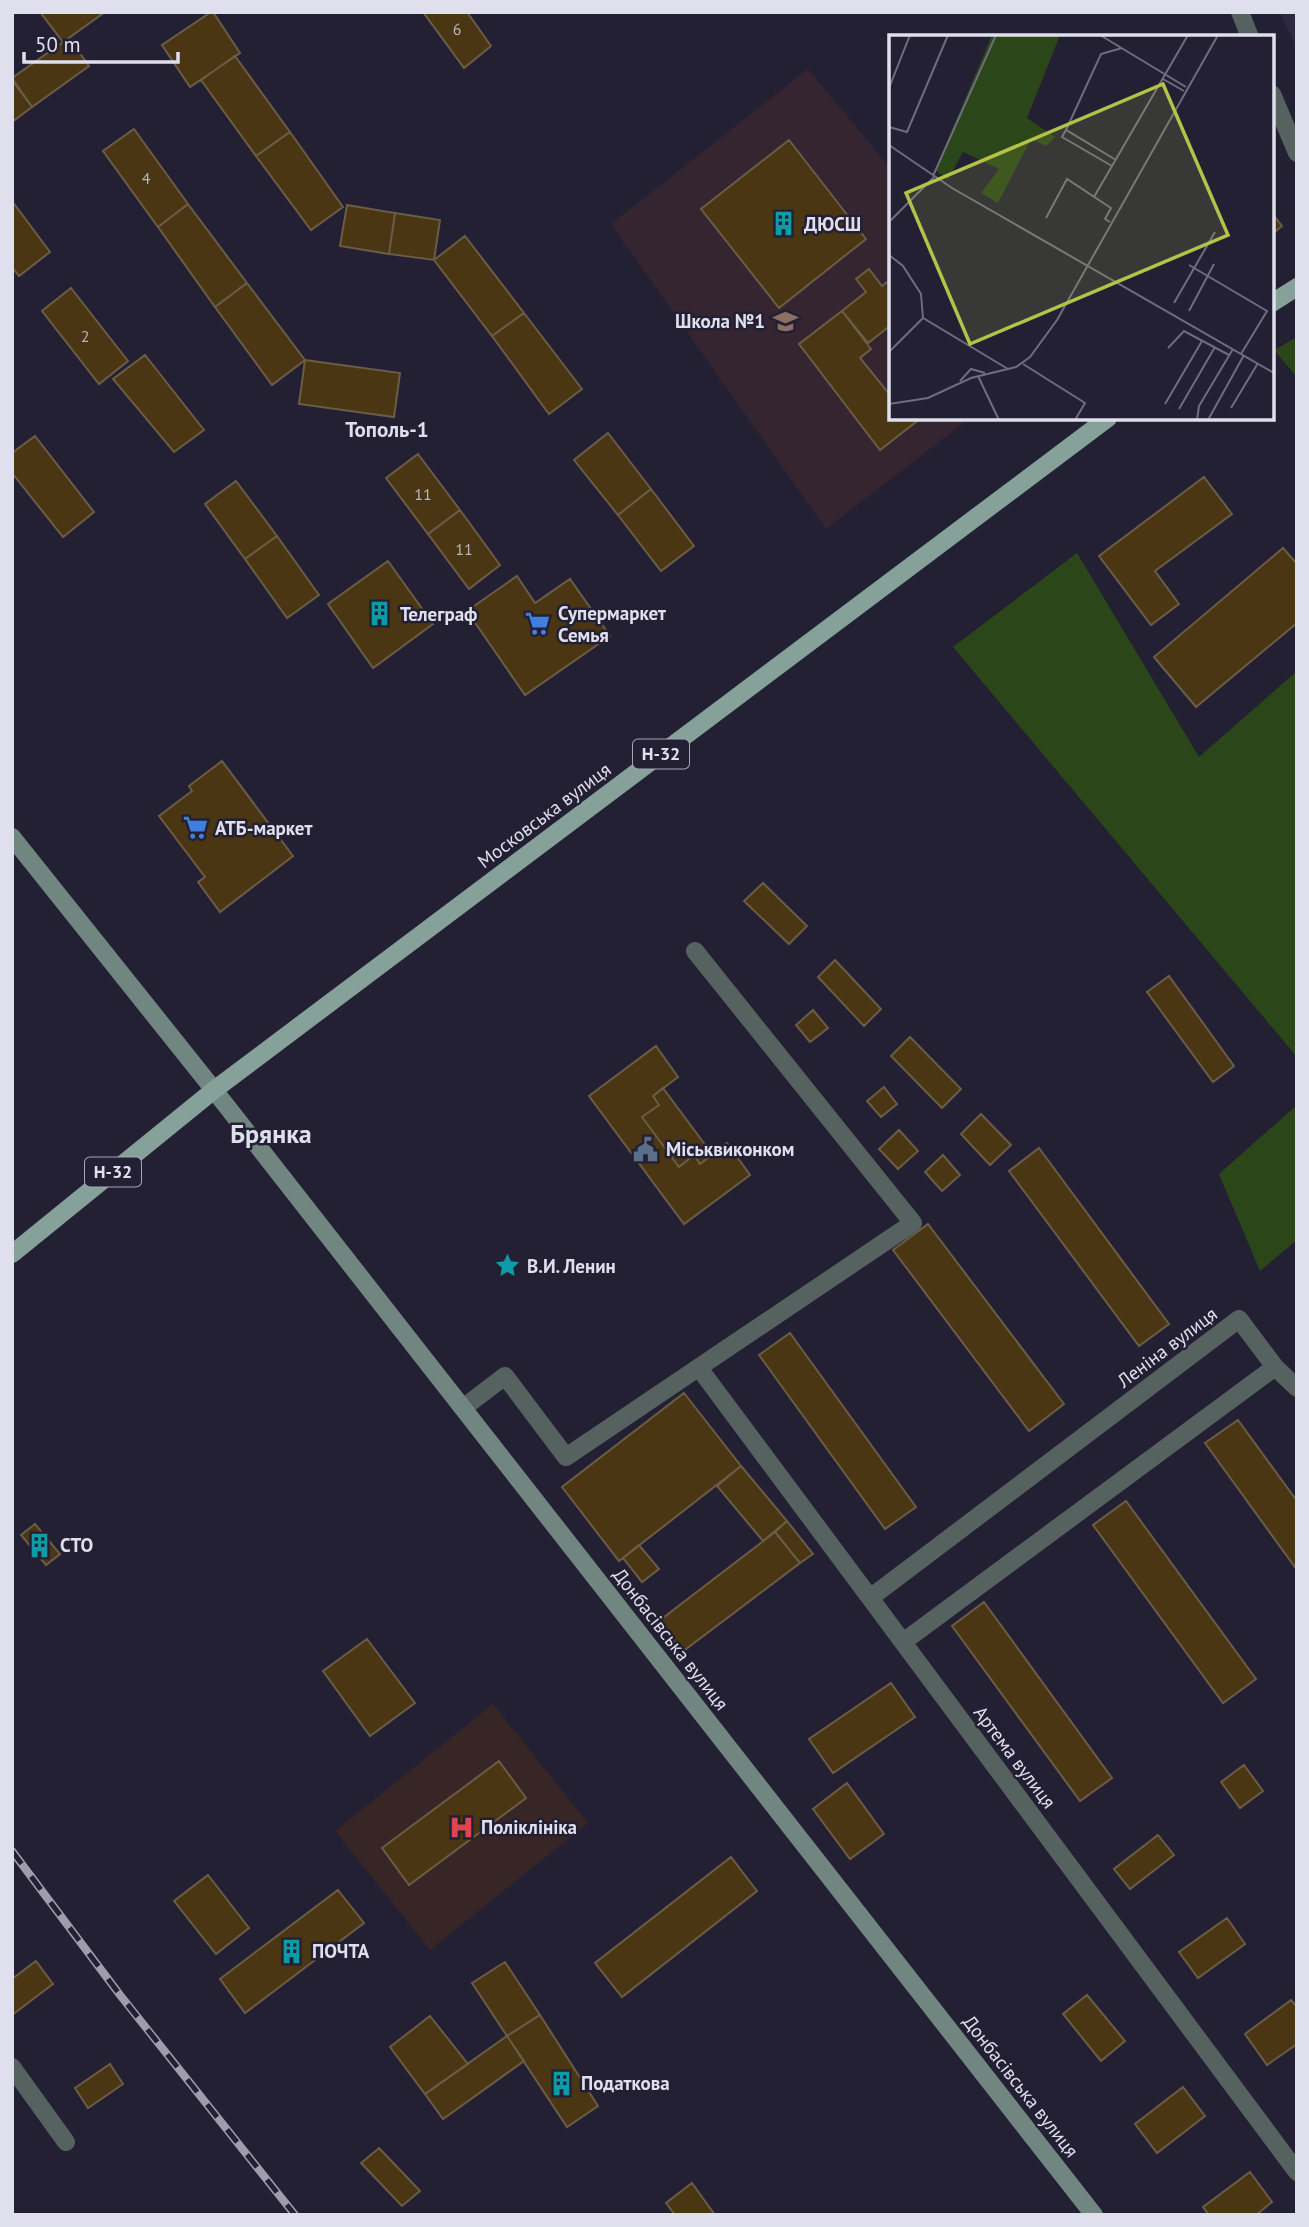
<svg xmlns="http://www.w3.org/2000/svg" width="1309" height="2227" font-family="'PT Sans',sans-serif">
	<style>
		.built { fill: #2d2942 }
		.education { fill: #342530 }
		.medical { fill: #382526 }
		.green { fill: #2b4618 }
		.building { fill: #4a3613; stroke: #6a5c46; stroke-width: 2 }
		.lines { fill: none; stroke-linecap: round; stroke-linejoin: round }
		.street { stroke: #55625f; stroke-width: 18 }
		.secondary { stroke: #718680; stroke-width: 18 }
		.primary { stroke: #86a19a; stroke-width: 18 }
		.rail-casing { stroke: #9f9dad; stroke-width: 8 }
		.rail { stroke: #232034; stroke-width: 5; stroke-dasharray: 16; stroke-linecap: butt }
		.labels { text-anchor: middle; stroke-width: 5; stroke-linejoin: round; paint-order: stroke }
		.number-label { font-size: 16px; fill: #bab5b6 }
		.shield { fill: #232034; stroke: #a7a6b6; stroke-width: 2 }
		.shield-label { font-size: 18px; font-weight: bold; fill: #e0dfed }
		.poi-label { font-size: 19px; font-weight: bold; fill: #e0dfed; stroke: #232034; text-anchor: start }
		.street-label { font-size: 19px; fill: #e0dfed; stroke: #232034 }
		.neighbourhood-label { font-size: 21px; font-weight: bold; fill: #e0dfed; stroke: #232034 }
		.district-label { font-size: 26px; font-weight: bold; fill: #e0dfed; stroke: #232034 }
		.inset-road { fill: none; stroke: #6f6c7e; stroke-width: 2 }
		.view { fill: #b4c24a; fill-opacity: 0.15; stroke: #b4c24a; stroke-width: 3.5 }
		.inset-edge { fill: none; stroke: #e0dfed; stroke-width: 3.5 }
	</style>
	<rect width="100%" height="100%" fill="#232034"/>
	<path class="built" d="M1279,12h18v36z"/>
	<path class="education" d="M808,69l83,100v249h79l-144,111 -215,-305z"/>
	<path class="medical" d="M493,1704l95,119 -158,127 -95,-119z"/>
	<path class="green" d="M1297,337v40l-23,-27z
		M1077,553l122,204 98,-86v386l-344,-410z
		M1297,1105v135l-37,31 -41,-97z"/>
	<path class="building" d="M40,12h65l-42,30z
		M211,12h2l27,41 -50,34 -28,-42z
		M423,12h44l24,34 -27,22z
		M69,38l20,28 -57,41 -20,-29z
		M235,56l55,76 -34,24 -55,-76z
		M12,80l20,27 -20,15z
		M134,129l54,75 -30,23 -55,-76z
		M290,132l53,75 -32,23 -55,-74z
		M789,140l77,99 -87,69 -78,-99z
		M12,201l38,51 -31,24 -7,-9z
		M188,204l59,79 -32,24 -57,-80z
		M347,205l48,8 -6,41 -49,-8z
		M395,213l45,7 -6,40 -45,-6z
		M1272,213l10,13 -10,8z
		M465,236l59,77 -32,23 -58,-76z
		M869,269l13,17 9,-7v46l-23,18 -26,-32 24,-19 -10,-13z
		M247,283l58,77 -33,25 -57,-78z
		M71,288l57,73 -29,23 -57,-73z
		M842,311l29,38 -11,9 31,38v22h30l-41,32 -81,-106z
		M524,313l58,76 -33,25 -57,-78z
		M145,355l59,75 -30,22 -61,-73z
		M305,360l95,13 -6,44 -95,-13z
		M608,433l43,56 -33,26 -44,-55z
		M35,436l59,76 -31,25 -51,-64v-20z
		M418,454l42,56 -32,24 -42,-56z
		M1204,477l28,37 -77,57 24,33 -28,21 -52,-69z
		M236,481l41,55 -32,23 -40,-55z
		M651,489l43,57 -33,25 -43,-56z
		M460,510l40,55 -31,24 -41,-55z
		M277,536l42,59 -32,23 -42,-59z
		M1283,548l14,16v59l-101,84 -42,-50z
		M388,561l45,63 -60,44 -45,-64z
		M517,576l18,27 35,-24 40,57 -85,59 -58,-84z
		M222,761l71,95 -73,56 -22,-30 7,-5 -46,-61 33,-25 -3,-5z
		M763,883l44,43 -18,18 -45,-43z
		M835,960l46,49 -17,17 -46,-49z
		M1169,976l65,90 -21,16 -66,-90z
		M813,1010l15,18 -18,14 -14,-17z
		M910,1037l51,52 -19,19 -51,-52z
		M656,1046l22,31 -25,19 6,9 -17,12 37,50 15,-12 6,9 27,-21 23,32 -66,49 -95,-128z
		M884,1087l13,17 -16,13 -14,-16z
		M663,1088l49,66 -12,10 -6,-9 -15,12 -37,-50 17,-12 -6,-9z
		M981,1114l30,31 -21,20 -29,-31z
		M899,1130l19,21 -20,18 -19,-20z
		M1039,1148l130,176 -30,22 -130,-175z
		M943,1155l17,20 -18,16 -17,-19z
		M928,1224l136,180 -35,27 -136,-181z
		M790,1333l126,174 -31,22 -126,-174z
		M684,1393l57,73 -122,95 -57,-74z
		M1238,1420l59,81v69l-92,-127z
		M741,1466l46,55 -24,20 -46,-55z
		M1126,1501l130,178 -33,24 -130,-178z
		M787,1521l26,33 -13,9 -25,-31z
		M35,1524l25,30 -14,11 -25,-30z
		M775,1532l25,31 -118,89 -23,-31z
		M639,1545l20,24 -17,13 -19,-24z
		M984,1602l128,176 -32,23 -128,-175z
		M367,1639l48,64 -45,33 -47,-65z
		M891,1683l24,34 -82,56 -24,-34z
		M499,1761l27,37 -117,87 -27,-37z
		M1244,1765l19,26 -23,17 -19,-26z
		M847,1783l37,51 -34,25 -37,-50z
		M1158,1835l16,20 -44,34 -16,-20z
		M731,1857l26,34 -135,106 -27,-34z
		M208,1875l41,53 -33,26 -42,-53z
		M338,1890l26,33 -119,90 -25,-34z
		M1227,1918l18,26 -47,34 -19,-26z
		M36,1961l17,23 -41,31v-36z
		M505,1962l35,53 -33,21 -35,-53z
		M1087,1995l38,46 -24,20 -38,-47z
		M1291,2000l6,7v37l-30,21 -22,-31z
		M540,2015l58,91 -31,21 -60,-91z
		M430,2016l38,48 -43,30 -35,-47z
		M507,2036l17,25 -81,58 -18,-25z
		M110,2064l13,20 -35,24 -13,-20z
		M1183,2087l22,29 -48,37 -22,-29z
		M379,2148l41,43 -18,15 -41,-43z
		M1250,2172l22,30 -16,13h-47l-6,-8z
		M692,2183l23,32h-40l-9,-12z"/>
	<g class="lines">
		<path class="street" d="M1240,12l10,25
			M1272,94l25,59
			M1275,1367l22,21
			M699,1368l598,804
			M463,1408l42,-32 61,81 347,-234 -218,-272
			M870,1598l369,-279 36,48 -372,275
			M12,2067l54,75"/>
		<path class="secondary" d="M12,837l202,253 880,1125"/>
		<path class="primary" d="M1272,303l25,-16
			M12,1254l202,-164 894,-672"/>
		<defs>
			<path id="rail" d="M12,1851l108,144 175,220"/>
		</defs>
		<use href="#rail" class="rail-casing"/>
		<use href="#rail" class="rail"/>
	</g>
	<defs>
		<symbol id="building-bare" viewBox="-9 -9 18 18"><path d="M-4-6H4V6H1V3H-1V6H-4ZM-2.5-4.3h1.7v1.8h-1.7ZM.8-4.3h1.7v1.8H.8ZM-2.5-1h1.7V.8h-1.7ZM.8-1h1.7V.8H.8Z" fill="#0f9aa8" stroke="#232034" stroke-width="2.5" paint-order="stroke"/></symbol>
		<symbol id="school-bare" viewBox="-9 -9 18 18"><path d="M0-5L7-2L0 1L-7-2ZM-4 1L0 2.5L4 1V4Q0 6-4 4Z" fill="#8d6e63" stroke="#232034" stroke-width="2.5" paint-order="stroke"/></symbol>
		<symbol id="supermarket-bare" viewBox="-9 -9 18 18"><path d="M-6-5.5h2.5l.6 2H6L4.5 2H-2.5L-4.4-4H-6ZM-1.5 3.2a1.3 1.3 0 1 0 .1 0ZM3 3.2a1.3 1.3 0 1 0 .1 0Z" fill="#3f7fe0" stroke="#232034" stroke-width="2.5" paint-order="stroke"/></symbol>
		<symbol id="civic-bare" viewBox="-9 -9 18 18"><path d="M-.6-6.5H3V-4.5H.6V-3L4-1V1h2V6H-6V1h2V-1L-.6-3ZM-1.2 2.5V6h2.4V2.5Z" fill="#5c6f8a" stroke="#232034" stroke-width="2.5" paint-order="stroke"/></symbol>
		<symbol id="sight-bare" viewBox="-9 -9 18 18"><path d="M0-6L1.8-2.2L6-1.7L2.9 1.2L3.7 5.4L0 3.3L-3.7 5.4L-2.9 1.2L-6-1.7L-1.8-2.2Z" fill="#0f9aa8" stroke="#232034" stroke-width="2.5" paint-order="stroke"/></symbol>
		<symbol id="hospital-bare" viewBox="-9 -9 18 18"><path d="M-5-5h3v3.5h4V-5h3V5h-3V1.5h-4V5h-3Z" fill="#e0444e" stroke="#232034" stroke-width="2.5" paint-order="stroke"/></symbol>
	</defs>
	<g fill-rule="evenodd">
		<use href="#building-bare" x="766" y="206" width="35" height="35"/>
		<use href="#school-bare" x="768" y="304" width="35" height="35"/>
		<use href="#building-bare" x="362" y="596" width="35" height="35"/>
		<use href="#supermarket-bare" x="520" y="606" width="35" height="35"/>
		<use href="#supermarket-bare" x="178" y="810" width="35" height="35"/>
		<use href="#civic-bare" x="628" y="1132" width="35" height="35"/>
		<use href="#sight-bare" x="490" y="1248" width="35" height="35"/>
		<use href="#building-bare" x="22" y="1528" width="35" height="35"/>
		<use href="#hospital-bare" x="444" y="1810" width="35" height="35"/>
		<use href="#building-bare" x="274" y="1934" width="35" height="35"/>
		<use href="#building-bare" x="544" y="2066" width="35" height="35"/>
	</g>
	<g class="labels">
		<g class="number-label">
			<text x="457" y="35">6</text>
			<text x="146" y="184">4</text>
			<text x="85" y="342">2</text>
			<text x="423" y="500">11</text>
			<text x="464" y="555">11</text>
		</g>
		<g class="shield">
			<rect x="633" y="739.5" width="56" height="29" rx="5"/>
			<rect x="85" y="1157.5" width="56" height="29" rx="5"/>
		</g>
		<g class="shield-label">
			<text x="661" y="760">Н-32</text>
			<text x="113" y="1178">Н-32</text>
		</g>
		<g class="poi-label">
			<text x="804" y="231">ДЮСШ</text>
			<text x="765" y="328" text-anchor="end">Школа №1</text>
			<text x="558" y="620">Супермаркет<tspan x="558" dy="22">Семья</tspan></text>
			<text x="400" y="621">Телеграф</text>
			<text x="215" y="835">АТБ-маркет</text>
			<text x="666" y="1156">Міськвиконком</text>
			<text x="527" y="1273">В.И. Ленин</text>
			<text x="60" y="1552">СТО</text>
			<text x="481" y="1834">Поліклініка</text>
			<text x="312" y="1958">ПОЧТА</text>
			<text x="581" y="2090">Податкова</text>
		</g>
		<g class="street-label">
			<text transform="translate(544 815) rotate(-37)" y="7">Московська вулиця</text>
			<text transform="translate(1167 1347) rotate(-37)" y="7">Леніна вулиця</text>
			<text transform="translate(671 1639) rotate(52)" y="7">Донбасівська вулиця</text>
			<text transform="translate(1015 1757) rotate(53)" y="7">Артема вулиця</text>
			<text transform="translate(1021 2086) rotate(52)" y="7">Донбасівська вулиця</text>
		</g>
		<g class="neighbourhood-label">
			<text x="387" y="437">Тополь-1</text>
		</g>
		<g class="district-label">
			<text x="271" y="1143">Брянка</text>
		</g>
	</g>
	<g transform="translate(889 35)">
		<rect width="385" height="385" fill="#232034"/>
		<path d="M103,0h68l-33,83 28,19 -9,9 -15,-7 -33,64 -17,-10 18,-24 -36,-17 -15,28 -13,-10z" fill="#2b4618"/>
		<path class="inset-road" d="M211,0l86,52M274,44l21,12M0,53l21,-53M0,92l18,5 41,-97M177,95l35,-76 21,-6M0,110l63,43 322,185M223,131l-50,-29 4,-7 50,30M44,141l63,-141M205,162l94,-162M157,183l21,-39 44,29 -6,11 5,3M0,187l45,-45M0,220l14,11 18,28 2,24M300,230l78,46 -26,43M285,268l41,-71M300,276l25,-47M279,313l16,-17 45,24M0,317l34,-34 85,51M134,329l62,39 -10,17M89,341l21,44M71,346l11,-12 14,4M0,369l39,-6 43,-20 45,-11 14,-10 27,-37 161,-285M276,369l37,-63M342,373l27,-45M290,374l36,-62M308,385l2,-14 34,-57M319,385l36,-65"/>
		<path class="view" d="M274,49l65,151 -258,109 -64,-151z"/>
		<rect width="385" height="385" class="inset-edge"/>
	</g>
	<rect width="1309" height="2227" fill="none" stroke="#e0dfed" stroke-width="28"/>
	<path d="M24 52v10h154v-10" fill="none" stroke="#e0dfed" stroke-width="3.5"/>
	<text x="35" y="52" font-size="21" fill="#e0dfed" stroke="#232034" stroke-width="5" paint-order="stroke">50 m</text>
</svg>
